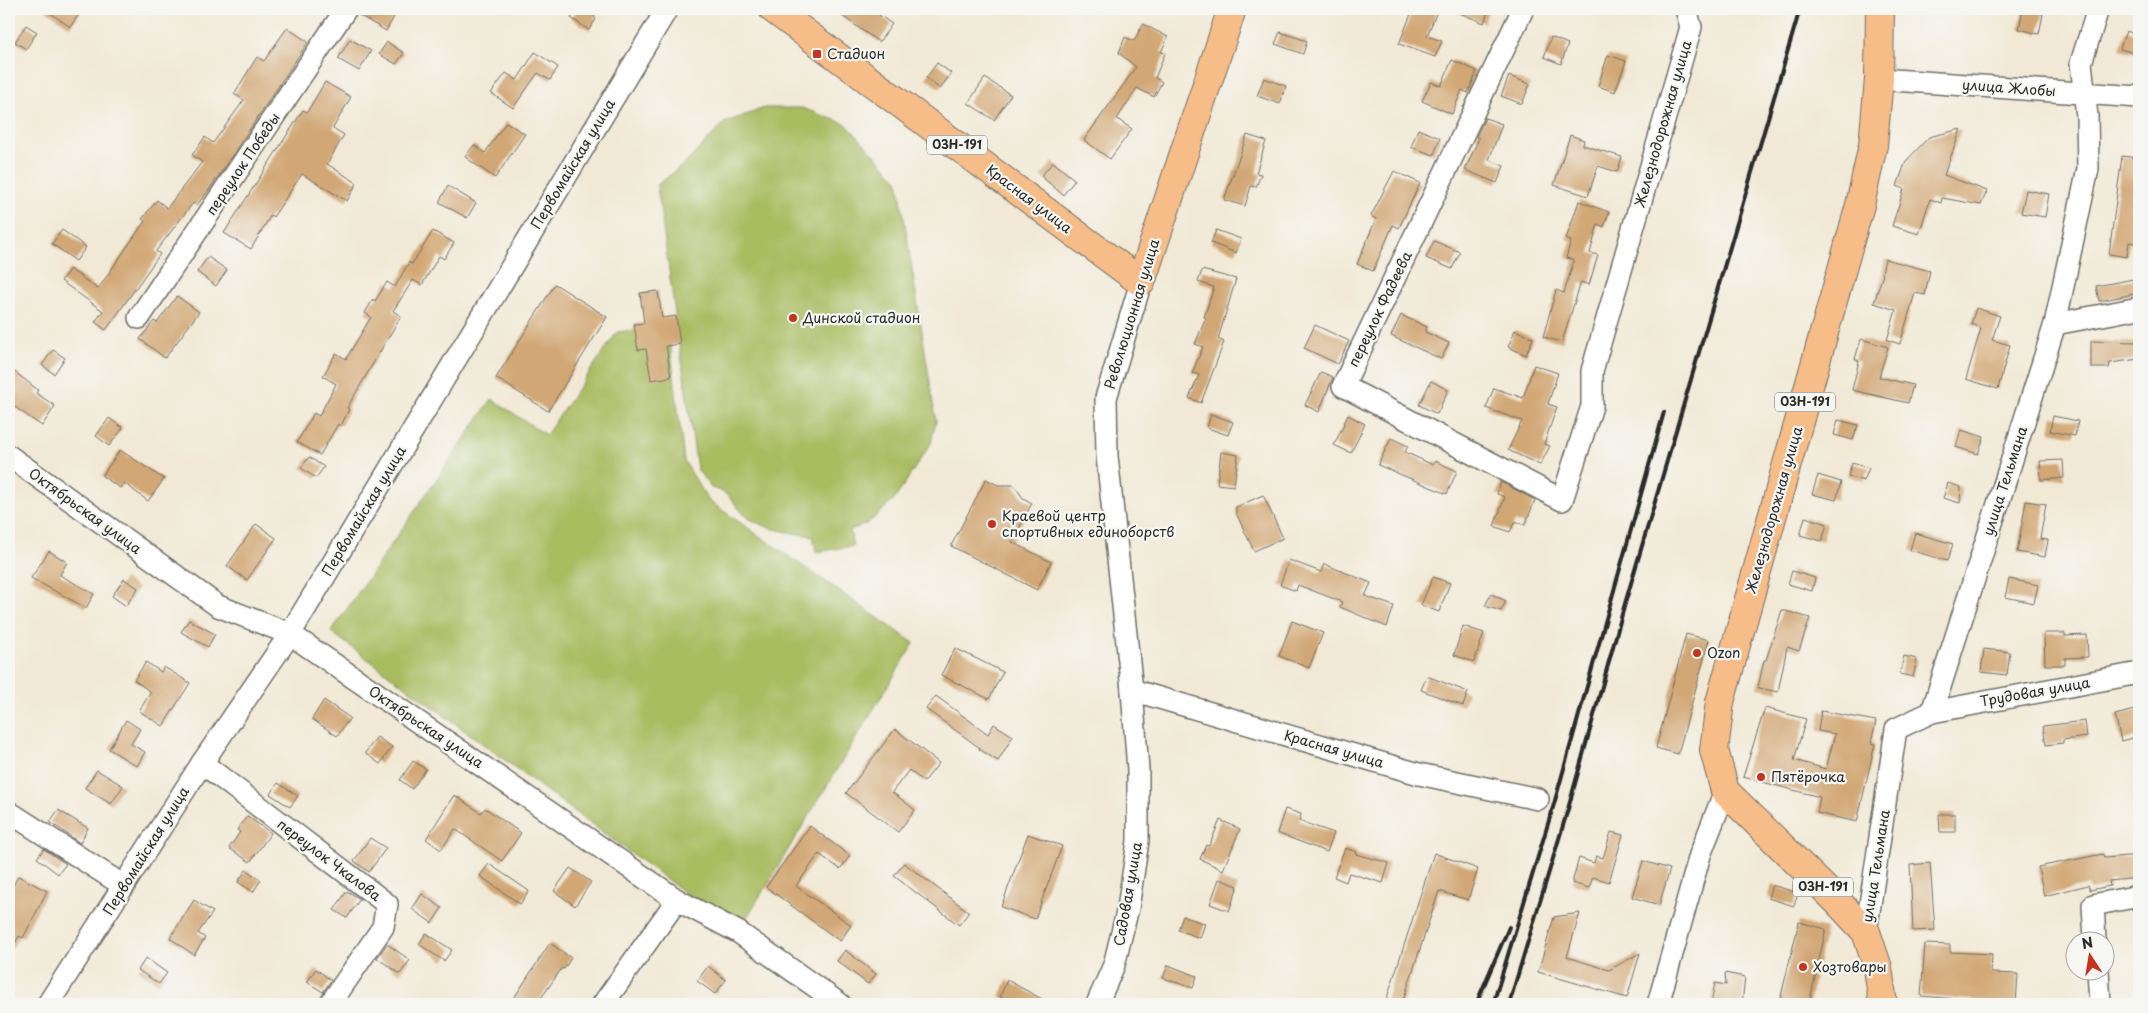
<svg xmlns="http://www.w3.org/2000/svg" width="2148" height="1013" font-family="'Playpen Sans',sans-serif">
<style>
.green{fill:#a8bc61;stroke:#6a7446}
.building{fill:#d1a775}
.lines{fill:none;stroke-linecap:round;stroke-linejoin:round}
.minor-casing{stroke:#706e66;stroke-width:24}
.major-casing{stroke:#706e66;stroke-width:30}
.minor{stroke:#fff;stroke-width:21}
.major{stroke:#f7bd88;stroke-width:28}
.rail{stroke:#2b2b2b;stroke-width:4}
.poi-dot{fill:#c8321e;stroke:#f6f6f2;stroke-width:2}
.labels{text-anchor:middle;stroke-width:4.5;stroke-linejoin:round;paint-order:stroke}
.shield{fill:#f6f6f2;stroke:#686867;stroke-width:1}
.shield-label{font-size:12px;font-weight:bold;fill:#2b2b2b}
.poi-label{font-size:14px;fill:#2b2b2b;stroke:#f6f6f2;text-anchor:start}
.street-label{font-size:14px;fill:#2b2b2b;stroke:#f6f6f2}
</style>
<rect width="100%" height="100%" fill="#f6f6f2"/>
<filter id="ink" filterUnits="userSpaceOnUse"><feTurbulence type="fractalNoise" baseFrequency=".02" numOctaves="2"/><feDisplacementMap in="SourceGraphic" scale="10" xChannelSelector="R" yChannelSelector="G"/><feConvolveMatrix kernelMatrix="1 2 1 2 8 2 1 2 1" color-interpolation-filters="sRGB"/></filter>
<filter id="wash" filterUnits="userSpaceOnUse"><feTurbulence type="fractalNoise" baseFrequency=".0096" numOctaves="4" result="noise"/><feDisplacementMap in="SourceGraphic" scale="20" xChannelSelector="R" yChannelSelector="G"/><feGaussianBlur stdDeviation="1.12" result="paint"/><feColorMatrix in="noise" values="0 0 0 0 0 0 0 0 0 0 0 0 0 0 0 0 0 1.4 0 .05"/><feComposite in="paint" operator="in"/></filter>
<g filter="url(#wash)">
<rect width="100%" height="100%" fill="#f1e9d5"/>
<!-- green -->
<g class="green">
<path d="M764,108H802L846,124L898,180L936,421L931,443L894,500L867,524L850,530L853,546L816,552L813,536C791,533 769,530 750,519C733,508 735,493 711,488L697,469L657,185L686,163L724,123Z"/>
<path d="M668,326L684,461L709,501L914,643L738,932L331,632L492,399L546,435L617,332Z"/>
</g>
<g id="blocks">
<!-- building -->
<g class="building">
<path d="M45,9H83L70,27Z"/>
<path d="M358,9H381L394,17L386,31L357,14Z"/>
<path d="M578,9H599L594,17L596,19L589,30L571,18Z"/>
<path d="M832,9H870L892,24L879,42Z"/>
<path d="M1413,9H1438L1427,36L1442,41L1435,57L1399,44Z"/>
<path d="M1450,9H1489L1484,23Z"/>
<path d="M2023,9L2043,14L2039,34L2019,29Z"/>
<path d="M1143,24L1168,37L1161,52L1165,53L1155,78L1162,82L1154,97L1137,88L1117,119L1132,129L1110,159L1084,140L1136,67L1119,53L1125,37L1134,41Z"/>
<path d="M26,25L37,32L26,49L15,42Z"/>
<path d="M287,28L308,42L209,190L197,205L193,203L156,251L160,254L106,330L95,322L103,311L61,281L70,269L98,289L145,221L142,219L157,200L167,208L202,162L192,155L205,137L213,143L244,100L234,94L257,57L264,61Z"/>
<path d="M2126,31L2139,35V54L2120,49Z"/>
<path d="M1280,32L1307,41L1303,54L1275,44Z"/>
<path d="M1551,37L1568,44L1561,64L1544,57Z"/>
<path d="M350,39L371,51L359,71L338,59Z"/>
<path d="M387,42L404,53L396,64L379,54Z"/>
<path d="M535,52L558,67L550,80L538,73L513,108L491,93L506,73L517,80Z"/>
<path d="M1608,55L1626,61L1615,92L1598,86Z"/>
<path d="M1452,60L1477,71L1468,93L1462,90L1452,114L1422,101L1431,82L1441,86Z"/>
<path d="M937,63L951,73L940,89L926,78Z"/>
<path d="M1509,76L1530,84L1522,104L1501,96Z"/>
<path d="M985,78L1011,95L994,120L968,103Z"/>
<path d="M1264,78L1286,86L1280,104L1257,96Z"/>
<path d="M325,82L351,97L333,128L344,135L327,164L357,183L347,201L302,174L273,217L271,215L251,249L224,233L303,110L307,112Z"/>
<path d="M1485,118L1502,124L1489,160L1504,166L1497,183L1465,170L1479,138L1476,137Z"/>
<path d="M506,122L525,134L495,178L465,157L474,145L485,153Z"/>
<path d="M1418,129L1440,138L1434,155L1411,147Z"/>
<path d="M1961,129L1944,175L1987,191L1981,205L1942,198L1941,203L1930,199L1919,234L1892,226L1904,189L1897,186L1906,161L1929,137Z"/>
<path d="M1247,135L1266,141L1256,173L1261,174L1256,187L1251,186L1245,206L1224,200Z"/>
<path d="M1570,135L1584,140L1583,145L1622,157L1617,172L1598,166L1588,196L1554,185Z"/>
<path d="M2122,156L2138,158L2136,171L2139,172V244L2129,242L2127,257L2109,254Z"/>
<path d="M1053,162L1075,180L1063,195L1041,176Z"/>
<path d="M1394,171L1420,183L1399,228L1393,225L1373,271L1357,264L1376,219L1371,216Z"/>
<path d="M448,186L476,203L467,218L439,202Z"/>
<path d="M2026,190L2049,194L2045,217L2021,213Z"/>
<path d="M1579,201L1609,212L1604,227L1598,224L1590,253L1598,255L1589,285L1581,282L1562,342L1543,337L1556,290L1564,293L1574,260L1566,258L1571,241L1566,239Z"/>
<path d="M62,230L86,247L76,261L52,244Z"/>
<path d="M1216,230L1241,239L1236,253L1211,243Z"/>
<path d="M433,231L454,243L444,259L439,256L422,285L413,280L393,311L401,316L347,408L349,409L341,426L338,424L320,455L297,442L314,413L319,416L336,384L323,376L336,353L346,359L371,317L365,313L373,299L375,301L387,282L395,287L409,262L412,264Z"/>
<path d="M1434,241L1460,252L1452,269L1426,258Z"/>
<path d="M208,257L227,270L216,286L197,272Z"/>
<path d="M1885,259L1930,271L1925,295L1915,293L1900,344L1887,340L1896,310L1874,303L1883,274L1882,273Z"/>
<path d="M1202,270L1236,279L1218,339L1224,342L1201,403L1189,398L1199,375L1192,373L1203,347L1195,344L1206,318L1204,317L1214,287L1198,282Z"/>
<path d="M2139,278V293L2099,301L2096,286Z"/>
<path d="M555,284L607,317L548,411L496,378Z"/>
<path d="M658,291L662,318L676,316L680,344L666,346L671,377L651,380L646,349L638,350L634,324L644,323L640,293Z"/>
<path d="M177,296L199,312L165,358L140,339L154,321L157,323Z"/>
<path d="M1976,308L2000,316L1992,340L2010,345L1998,389L1966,379L1981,328L1971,324Z"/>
<path d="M1401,315L1427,327L1425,332L1449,343L1441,359L1391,336Z"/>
<path d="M1315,325L1349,341L1338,364L1304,348Z"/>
<path d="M1515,330L1533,338L1526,355L1508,347Z"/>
<path d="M1861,339L1888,347L1879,377L1913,385L1908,403L1852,390L1859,361L1855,359Z"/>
<path d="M2091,341L2139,342V359L2110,363L2109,368H2091Z"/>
<path d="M53,350L65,358L54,374L42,365Z"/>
<path d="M1534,365L1558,373L1548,404L1557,407L1544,444L1550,446L1540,465L1508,450L1522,421L1486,408L1494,388L1523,398Z"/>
<path d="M15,372L38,390L36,393L55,406L42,426L9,403V381Z"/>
<path d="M1321,372L1333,377L1319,412L1305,405Z"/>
<path d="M1431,381L1448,390L1437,414L1419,405Z"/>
<path d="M1211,414L1233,422L1228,435L1207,428Z"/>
<path d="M1348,415L1365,424L1351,453L1334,445Z"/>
<path d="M2053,416L2078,421L2075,436L2050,431Z"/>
<path d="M109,418L123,428L109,446L96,436Z"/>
<path d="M1838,420L1858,425L1853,440L1834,435Z"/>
<path d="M1961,430L1984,437L1978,454L1956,447Z"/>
<path d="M1391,438L1408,446L1405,452L1433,465L1435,461L1457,471L1447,494L1378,465Z"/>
<path d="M120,450L164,479L148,501L124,483L120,488L102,476Z"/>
<path d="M1221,452L1238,455L1234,486L1217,484Z"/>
<path d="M309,457L324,467L316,478L301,468Z"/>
<path d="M2063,460L2064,478L2041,480L2040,461Z"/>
<path d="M1852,463L1869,468L1864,481L1848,476Z"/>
<path d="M1818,475L1841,482L1836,500L1812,494Z"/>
<path d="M986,479L998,485H1014L1023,498L1032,503L1012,542L1051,562L1037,590L951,546Z"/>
<path d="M1501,482L1535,500L1525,525L1515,521L1510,532L1494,526L1505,497L1497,494Z"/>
<path d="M1948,483L1961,487L1960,503L1943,498Z"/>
<path d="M1263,495L1283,538L1254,551L1236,513V507Z"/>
<path d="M2026,501L2046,504L2040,539L2048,540L2045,557L2017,552Z"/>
<path d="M1805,517L1827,524L1822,541L1800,535Z"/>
<path d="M256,524L276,538L247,580L227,566Z"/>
<path d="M1915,533L1953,544L1947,561L1910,550Z"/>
<path d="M49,551L67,562L60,575L94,594L86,608L31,578Z"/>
<path d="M1289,560L1321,572L1324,564L1371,583L1365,596L1394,606L1387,627L1340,607L1342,602L1298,585L1296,591L1280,585Z"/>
<path d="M1792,571L1815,578L1812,591L1788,584Z"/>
<path d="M1433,577L1450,583L1439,612L1421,605Z"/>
<path d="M124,579L138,588L126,606L112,596Z"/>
<path d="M2009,579L2038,585L2034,603L2005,597Z"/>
<path d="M1491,594L1506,601L1501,611L1485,606Z"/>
<path d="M1782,610L1810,618L1799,651L1787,647L1778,692L1758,688L1764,660H1766Z"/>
<path d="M189,620L215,634L208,647L181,632Z"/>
<path d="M1292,621L1323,633L1309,668L1279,656Z"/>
<path d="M1463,626L1484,633L1474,662L1454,655Z"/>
<path d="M2044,633H2065V636L2087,635L2088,657L2065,658V665H2045Z"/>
<path d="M1686,634L1709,640L1678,754L1656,748Z"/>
<path d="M955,648L1003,672L989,699L941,675Z"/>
<path d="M1984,649L2010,652L2007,675L1981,672Z"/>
<path d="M1904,656L1917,659L1913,677L1900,674Z"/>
<path d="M146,662L161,672L164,667L190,683L163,726L139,711L151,692L134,680Z"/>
<path d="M1427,676L1468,692L1463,706L1421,690Z"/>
<path d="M936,696L988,734L994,724L1013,736L998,761L979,749L980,748L926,709Z"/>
<path d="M324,700L350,718L337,736L312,719Z"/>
<path d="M1765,708L1806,719L1794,760L1826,769L1835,734L1818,731L1821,711L1876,721L1871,743L1875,744L1857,822L1817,813L1820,797L1743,777Z"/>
<path d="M2139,709V736L2121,741L2115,715Z"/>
<path d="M126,720L140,729L131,744L145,752L137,766L109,749Z"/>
<path d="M2085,721L2087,737L2063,740V743L2046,745L2043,726Z"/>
<path d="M895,729L939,763L924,782L909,770L892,792L915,810L898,832L846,793Z"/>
<path d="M377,737L392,747L380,764L365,753Z"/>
<path d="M413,761L426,769L412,789L400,780Z"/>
<path d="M97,770L123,786L111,804L85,788Z"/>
<path d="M278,783L298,796L290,807L270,794Z"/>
<path d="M454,795L481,813L485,808L521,833L502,861L455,829L441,850L426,839Z"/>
<path d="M1285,809L1301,814L1299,821L1334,833L1327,852L1277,833Z"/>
<path d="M58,810L88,828L80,843L50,822Z"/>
<path d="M1939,814H1955V832H1940Z"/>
<path d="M247,816L271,833L250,862L229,848L240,832L237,830Z"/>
<path d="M1220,820L1240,829L1223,870L1200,859L1206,845L1209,846Z"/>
<path d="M810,826L850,856L840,869L819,854L796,886L851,925L840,941L766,887Z"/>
<path d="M1611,832L1623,835L1609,882L1593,877L1589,888L1572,883L1579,858L1594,863L1596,856L1603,858Z"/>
<path d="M1028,834L1062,846L1035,919L1001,907Z"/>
<path d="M370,838L386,848L369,872L354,861Z"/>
<path d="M1345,848L1357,852L1356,854L1389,863L1383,883L1349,873L1346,882L1334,877Z"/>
<path d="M44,849L66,864L58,874L37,858Z"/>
<path d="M1434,853L1478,869L1468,900L1439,891L1402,1004H1385Z"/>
<path d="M2103,854L2104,858L2139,855V878L2109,881L2110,886L2090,890L2088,885L2044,896L2038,867Z"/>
<path d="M1643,861L1670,869L1659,905L1632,897Z"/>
<path d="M904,863L969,912L959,925L894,876Z"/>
<path d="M1930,863L1935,930L1913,931L1910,865Z"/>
<path d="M489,864L529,891L520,904L480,876Z"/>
<path d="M570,868L591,882L575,906L554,891Z"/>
<path d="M246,870L261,880L253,892L238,882Z"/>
<path d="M18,876L47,891L23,938L19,936L9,954V894Z"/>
<path d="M1219,879L1238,886L1229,911L1210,904Z"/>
<path d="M1772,885L1798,893L1794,906L1768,898Z"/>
<path d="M347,891L360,899L347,918L334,910Z"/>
<path d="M422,894L442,908L432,923L412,909Z"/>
<path d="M194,900L213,912L198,933L205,938L194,955L170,938Z"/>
<path d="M1580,913L1567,957L1609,970L1640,953L1627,998L1538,972L1554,917Z"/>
<path d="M1183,916L1205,924L1200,938L1178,930Z"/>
<path d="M1799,922L1826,929L1809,1004H1779Z"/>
<path d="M426,933L452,950L444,961L419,944Z"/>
<path d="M550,943L571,958L564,969L562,968L537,1004H510Z"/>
<path d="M387,944L410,960L400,974L377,958Z"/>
<path d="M1925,944L1950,945V952L1992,954L1991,973L2018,974L2016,1004L1921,996Z"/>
<path d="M845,950L876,974L868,984L837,961Z"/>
<path d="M146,958L167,973L159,984L138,970Z"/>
<path d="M1168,965L1197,976L1193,988L1163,978Z"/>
<path d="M708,966L726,980L715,994L697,981Z"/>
<path d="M316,969L331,980L323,992L307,982Z"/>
<path d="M1725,973L1745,977L1742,1004H1711L1715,983L1726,985Z"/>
<path d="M1007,980L1051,1004H1016L1000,997Z"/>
</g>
</g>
</g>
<g filter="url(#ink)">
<use href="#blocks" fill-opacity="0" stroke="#706e66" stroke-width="1"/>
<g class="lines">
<!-- minor casing -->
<g class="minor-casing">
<g id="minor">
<path d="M1523,9L1343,386L1562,500L1592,406V371L1691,27L1686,9"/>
<path d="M1879,79L2139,97"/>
<path d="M139,318L346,9"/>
<path d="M2055,324L2139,308"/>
<path d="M9,456L218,606L290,634L677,900L738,932L840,1004"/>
<path d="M1132,690L1419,774L1538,799"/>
<path d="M1932,712L2139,673"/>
<path d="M202,763L387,904L383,927L330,1004"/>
<path d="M9,812L124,886"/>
<path d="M1866,932L1896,729L1932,712L2055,324L2088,169L2087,116L2081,63L2098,9"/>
<path d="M2095,940L2093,905L2139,896"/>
<path d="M2098,970L2100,1004"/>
<path d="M48,1004L202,763L290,634L667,9"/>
<path d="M603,1004L677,900"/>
<path d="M1097,1004L1114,965L1128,908L1138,841V770L1132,690L1107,456L1106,398L1141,282"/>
<path d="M1658,1004L1700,855L1725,791"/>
</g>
</g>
<!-- major casing -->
<g class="major-casing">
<g id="major">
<path d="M773,9L1141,282L1232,9"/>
<path d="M1880,9L1879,79L1873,145L1860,205L1720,702L1714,750L1725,791L1838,902L1866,932L1878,968L1883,1004"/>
</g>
</g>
<!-- minor -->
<use href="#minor" class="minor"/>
<!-- major -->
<use href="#major" class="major"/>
<!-- rail -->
<g class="rail">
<path d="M1476,1004L1509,927"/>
<path d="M1493,1004L1554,804L1664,412"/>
<path d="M1509,1004L1568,809L1624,607L1800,9"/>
</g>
</g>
</g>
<!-- markers -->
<g class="poi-dot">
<rect x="812" y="49" width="10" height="10" rx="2.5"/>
<circle cx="793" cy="318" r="5"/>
<circle cx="992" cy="524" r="5"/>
<circle cx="1697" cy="653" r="5"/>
<circle cx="1761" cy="777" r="5"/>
<circle cx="1803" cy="967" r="5"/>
</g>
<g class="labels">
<!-- shield labels -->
<g class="shield">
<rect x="927" y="135.5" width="60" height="19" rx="4"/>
<rect x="1775" y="392.5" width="60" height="19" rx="4"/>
<rect x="1793" y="877.5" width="60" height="19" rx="4"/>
</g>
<g class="shield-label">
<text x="957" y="149">03Н-191</text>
<text x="1805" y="406">03Н-191</text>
<text x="1823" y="891">03Н-191</text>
</g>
<!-- poi labels -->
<g class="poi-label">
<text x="827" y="59">Стадион</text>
<text x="803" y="323">Динской стадион</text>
<text x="1002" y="521">Краевой центр<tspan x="1002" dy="16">спортивных единоборств</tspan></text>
<text x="1707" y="658">Ozon</text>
<text x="1771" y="782">Пятёрочка</text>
<text x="1813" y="972">Хозтовары</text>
</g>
<!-- street labels -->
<g class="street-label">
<text transform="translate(2009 88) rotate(4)" y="5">улица Жлобы</text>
<text transform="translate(1663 124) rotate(-74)" y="5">Железнодорожная улица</text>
<text transform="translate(243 164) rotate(-56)" y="5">переулок Победы</text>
<text transform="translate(573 164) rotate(-59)" y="5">Первомайская улица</text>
<text transform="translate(1029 199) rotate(37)" y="5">Красная улица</text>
<text transform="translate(1380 309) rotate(-64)" y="5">переулок Фадеева</text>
<text transform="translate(1132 314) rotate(-73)" y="5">Революционная улица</text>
<text transform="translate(2005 481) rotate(-72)" y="5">улица Тельмана</text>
<text transform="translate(1774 510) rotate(-74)" y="5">Железнодорожная улица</text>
<text transform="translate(85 511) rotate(36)" y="5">Октябрьская улица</text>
<text transform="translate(364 511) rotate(-59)" y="5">Первомайская улица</text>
<text transform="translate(2035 692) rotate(-10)" y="5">Трудовая улица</text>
<text transform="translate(426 727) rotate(34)" y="5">Октябрьская улица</text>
<text transform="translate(1334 749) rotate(16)" y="5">Красная улица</text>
<text transform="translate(146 851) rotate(-58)" y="5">Первомайская улица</text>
<text transform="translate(329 860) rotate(37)" y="5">переулок Чкалова</text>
<text transform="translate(1876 866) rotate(-81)" y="5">улица Тельмана</text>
<text transform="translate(1128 894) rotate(-80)" y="5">Садовая улица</text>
</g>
</g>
<!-- margin -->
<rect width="2148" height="1013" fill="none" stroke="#f6f6f2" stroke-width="30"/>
<!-- north arrow -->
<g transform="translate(2090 956) rotate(348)"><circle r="24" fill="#f6f6f2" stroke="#a5a5a2"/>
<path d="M0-4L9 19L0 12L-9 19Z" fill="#c8321e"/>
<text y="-8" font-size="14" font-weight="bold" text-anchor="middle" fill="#2b2b2b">N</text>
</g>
</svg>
